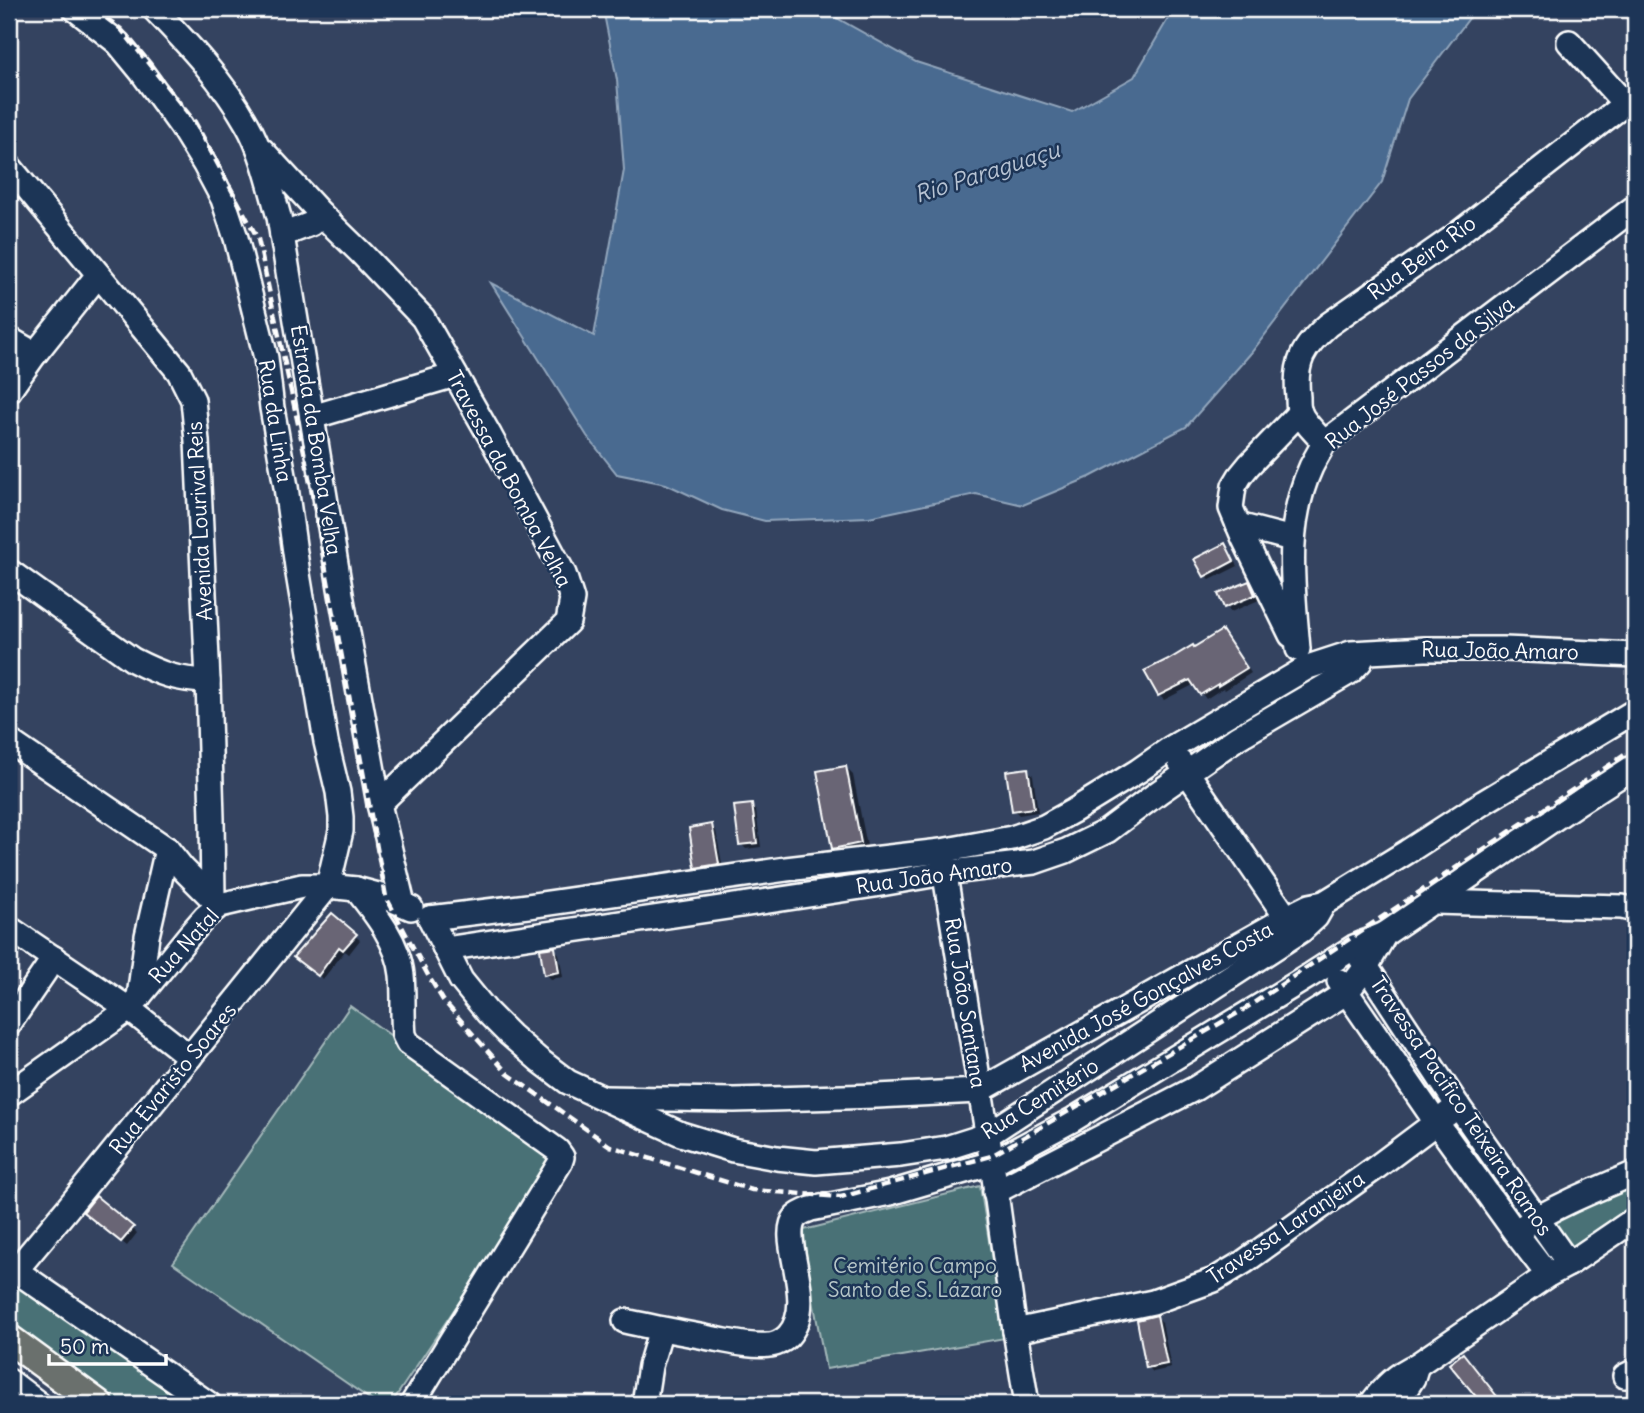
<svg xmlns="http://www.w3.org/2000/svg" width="1644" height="1413" font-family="Delius,sans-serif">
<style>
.green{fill:#487176;stroke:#a4b8ba;stroke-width:2}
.water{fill:#4a6a90;stroke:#92a6bc;stroke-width:2}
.shadow{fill:#0007}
.building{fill:#696574;stroke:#fff;stroke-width:2}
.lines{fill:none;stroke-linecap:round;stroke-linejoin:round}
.minor-casing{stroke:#fff;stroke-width:28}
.major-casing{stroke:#fff;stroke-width:33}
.minor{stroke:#1d3557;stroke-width:23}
.major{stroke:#6b706d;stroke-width:28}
.rail{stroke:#fff;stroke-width:4.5;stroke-dasharray:10 5;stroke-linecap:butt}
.labels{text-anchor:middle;stroke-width:5;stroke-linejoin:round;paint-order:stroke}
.street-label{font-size:21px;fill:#fff;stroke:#1d3557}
.park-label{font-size:21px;fill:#b6c6c8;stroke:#1d3557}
.water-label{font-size:23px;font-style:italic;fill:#b7c3d3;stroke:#1d3557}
</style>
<rect width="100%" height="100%" fill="#344360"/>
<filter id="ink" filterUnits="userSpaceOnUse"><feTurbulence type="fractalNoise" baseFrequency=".0143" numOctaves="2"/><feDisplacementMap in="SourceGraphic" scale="14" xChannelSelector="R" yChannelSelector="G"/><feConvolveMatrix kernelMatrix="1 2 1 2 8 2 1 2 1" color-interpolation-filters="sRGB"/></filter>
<g filter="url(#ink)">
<!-- green -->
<g class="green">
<path d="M350,1006L557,1156L391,1404H377L173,1263Z"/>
<path d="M1635,1183V1211L1572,1254L1552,1224L1569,1211Z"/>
<path d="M980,1186L1005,1338L826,1369L800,1231Z"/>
<path d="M9,1276L194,1404H119L9,1324Z"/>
</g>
<!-- water -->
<path class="water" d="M603,9H834L837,18L916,62L1072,112L1134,77L1169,17L1172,9H1476L1408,99L1382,182L1251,353L1186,427L1090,477L1023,505L976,494L869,517L765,521L722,510L666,484L617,474L587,436L491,283L594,336L624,170L617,80Z"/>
<!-- shadow -->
<g class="shadow">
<path d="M1224,545L1229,550L1238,566L1210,580L1205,576Z"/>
<path d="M1248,583L1253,588L1259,600L1231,612L1226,607Z"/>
<path d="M1222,632L1227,637L1251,673L1225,690L1223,688L1206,699L1195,684L1164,700L1159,695L1147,671L1195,649Z"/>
<path d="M846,768L853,775L868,851L841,856L833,848Z"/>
<path d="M1028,770L1033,775L1038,812L1019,815L1014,810Z"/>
<path d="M751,806L756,811L761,847L746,849L741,844Z"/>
<path d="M711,826L716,831L723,869L702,872L697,867Z"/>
<path d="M332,915L360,940L349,954L345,951L323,979L300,961Z"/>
<path d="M555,949L559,954L563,977L551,979L546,974Z"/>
<path d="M90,1216L132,1228L137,1233L127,1246Z"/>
<path d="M1157,1317L1162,1322L1171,1368L1153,1372L1148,1367Z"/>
</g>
<!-- building -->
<g class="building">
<path d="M1225,543L1234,561L1204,577L1194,559Z"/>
<path d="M1249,581L1255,595L1224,608L1218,594Z"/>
<path d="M1222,630L1247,668L1218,686V684L1200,695L1190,680L1158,696L1144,671L1168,659V660L1193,645L1194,647Z"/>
<path d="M846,766L861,843L832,849L817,771Z"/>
<path d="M1028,768L1034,808L1012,811L1006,771Z"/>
<path d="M752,804L757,843L739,845L734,806Z"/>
<path d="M712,824L719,864L695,868L689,828Z"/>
<path d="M332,913L357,934L343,950L339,947L318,976L293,957Z"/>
<path d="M555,947L559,972L544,975L540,949Z"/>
<path d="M96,1196L134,1227L121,1242L83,1212Z"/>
<path d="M1157,1315L1167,1364L1146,1368L1137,1320Z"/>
<path d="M1463,1353L1503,1404H1482L1449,1364Z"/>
</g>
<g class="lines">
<!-- minor casing -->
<g class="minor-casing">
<g id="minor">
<path d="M154,9C188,44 223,81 247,124C263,152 270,186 279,217L341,594L379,804L403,904"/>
<path d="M1569,42L1625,104"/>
<path d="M262,150L321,214L361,253L423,318L490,436L564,574L572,599L568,622L379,804"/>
<path d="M9,166L179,372L193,400L197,441L208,681L212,819L213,898"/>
<path d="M282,235L311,224L321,214"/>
<path d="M9,339L35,354"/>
<path d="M9,391L35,354L98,275"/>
<path d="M312,417L455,375"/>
<path d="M1324,443C1317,434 1305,424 1300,413C1298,409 1298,402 1298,397C1294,362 1303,347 1328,325L1451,239L1635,96"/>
<path d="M1238,525L1292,539"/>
<path d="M9,571L133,660C160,674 177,680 208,681"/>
<path d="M1291,635L1244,539L1231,508L1234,486L1240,476L1249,465L1300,412"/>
<path d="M1298,649C1293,586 1284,526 1311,467C1315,459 1320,451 1324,443L1635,207"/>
<path d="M9,741L167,849L183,869L217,903"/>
<path d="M1180,762L1295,930"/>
<path d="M942,857L992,1163L1015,1331L1027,1404"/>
<path d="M356,889C375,913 399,943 402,975C404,995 402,1015 404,1035L408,1043L557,1150L562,1157L560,1163L412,1404"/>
<path d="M1434,902L1622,907L1635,910"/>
<path d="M430,918L528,906L786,869L941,851L1012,838L1044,827L1073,811L1138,771L1171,748L1308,667L1351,653L1425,649H1504L1635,655"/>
<path d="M430,918L461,980L487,1012L510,1035L539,1060L568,1082L681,1134L733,1150L777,1158L816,1162L901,1155L946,1148L987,1135L1302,930L1316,917L1324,903"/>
<path d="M9,928L129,1009L190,1057"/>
<path d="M445,949L875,885L944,873L1034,862L1066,851L1107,831L1159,792L1237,738L1350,672L1360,662L1364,653"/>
<path d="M1360,957L1458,1106L1569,1264"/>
<path d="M1339,981L1436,1122L1515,1232L1548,1275"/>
<path d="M139,997L147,936L167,849"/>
<path d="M9,1024L54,958"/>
<path d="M9,1094L129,1009L191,933L205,917L220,905L302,886H328L356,889L386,897L411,908"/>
<path d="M603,1098L734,1100L877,1096L979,1091L1299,911L1309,906L1324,903L1407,852L1484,802L1635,711"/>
<path d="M995,1192L1196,1088L1347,992L1366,967L1385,934"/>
<path d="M1524,1226C1559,1204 1598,1189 1635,1173"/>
<path d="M9,1266L209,1404"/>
<path d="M16,1270L67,1209L328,886L341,831V817L338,792L326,742L298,574L286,487L272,408L266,358L236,238L223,199L205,165L181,126L141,71L118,43L75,9"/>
<path d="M625,1321C655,1328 685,1333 715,1339C732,1342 751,1347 769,1345C775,1345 783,1341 788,1336C819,1302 777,1238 796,1217C800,1213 806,1211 811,1209L890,1193L992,1163L1074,1119L1309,976L1354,947L1385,934L1579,802L1635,766"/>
<path d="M1015,1331L1153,1302L1214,1280L1244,1262L1374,1169L1458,1106"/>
<path d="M1625,1376L1635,1371"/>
<path d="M9,1381L39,1404"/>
<path d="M644,1404L650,1366L661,1329"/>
<path d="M1371,1404C1384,1387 1397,1374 1417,1365L1548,1275L1569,1264L1635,1219"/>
<path d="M1396,1404L1413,1378L1417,1365"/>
</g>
</g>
<!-- major casing -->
<g class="major-casing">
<path id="major" d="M9,1339L98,1404"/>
</g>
<!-- minor -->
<use href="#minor" class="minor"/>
<!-- major -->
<use href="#major" class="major"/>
<!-- rail -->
<path class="rail" d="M94,9L121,29L195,122L258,239L305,456L386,897L429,977L443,1000L508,1074L610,1146L752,1190L841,1197L991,1156L1243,1010L1635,748"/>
</g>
</g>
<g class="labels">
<!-- street labels -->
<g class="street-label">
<text transform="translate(1422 258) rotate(-36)" y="7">Rua Beira Rio</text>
<text transform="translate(1420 373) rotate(-38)" y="7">Rua José Passos da Silva</text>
<text transform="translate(275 421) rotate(81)" y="7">Rua da Linha</text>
<text transform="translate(316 440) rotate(81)" y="7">Estrada da Bomba Velha</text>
<text transform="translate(509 479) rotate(62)" y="7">Travessa da Bomba Velha</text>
<text transform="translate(200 521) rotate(-93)" y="7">Avenida Lourival Reis</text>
<text transform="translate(1500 651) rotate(1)" y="7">Rua João Amaro</text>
<text transform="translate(934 876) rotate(-8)" y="7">Rua João Amaro</text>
<text transform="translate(184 946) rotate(-48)" y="7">Rua Natal</text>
<text transform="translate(1146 997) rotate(-29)" y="7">Avenida José Gonçalves Costa</text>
<text transform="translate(965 1003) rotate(81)" y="7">Rua João Santana</text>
<text transform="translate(173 1079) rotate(-51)" y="7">Rua Evaristo Soares</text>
<text transform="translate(1040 1099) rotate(-32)" y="7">Rua Cemitério</text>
<text transform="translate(1461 1106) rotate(56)" y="7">Travessa Pacifico Teixeira Ramos</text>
<text transform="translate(1286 1228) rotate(-34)" y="7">Travessa Laranjeira</text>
</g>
<!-- park labels -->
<g class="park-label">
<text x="915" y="1273">Cemitério Campo<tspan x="915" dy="24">Santo de S. Lázaro</tspan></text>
</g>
<!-- water labels -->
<g class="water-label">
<text transform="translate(987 172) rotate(-18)" y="8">Rio Paraguaçu</text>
</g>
</g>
<!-- margin -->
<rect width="1644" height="1413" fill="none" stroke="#1d3557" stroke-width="35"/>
<rect x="18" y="18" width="1609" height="1378" fill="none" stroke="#fff" stroke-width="2.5" filter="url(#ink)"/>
<!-- scale -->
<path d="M49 1354v10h117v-10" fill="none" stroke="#ffffff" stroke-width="3.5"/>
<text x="60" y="1354" font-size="21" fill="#ffffff" stroke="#1d3557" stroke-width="5" paint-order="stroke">50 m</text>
</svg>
